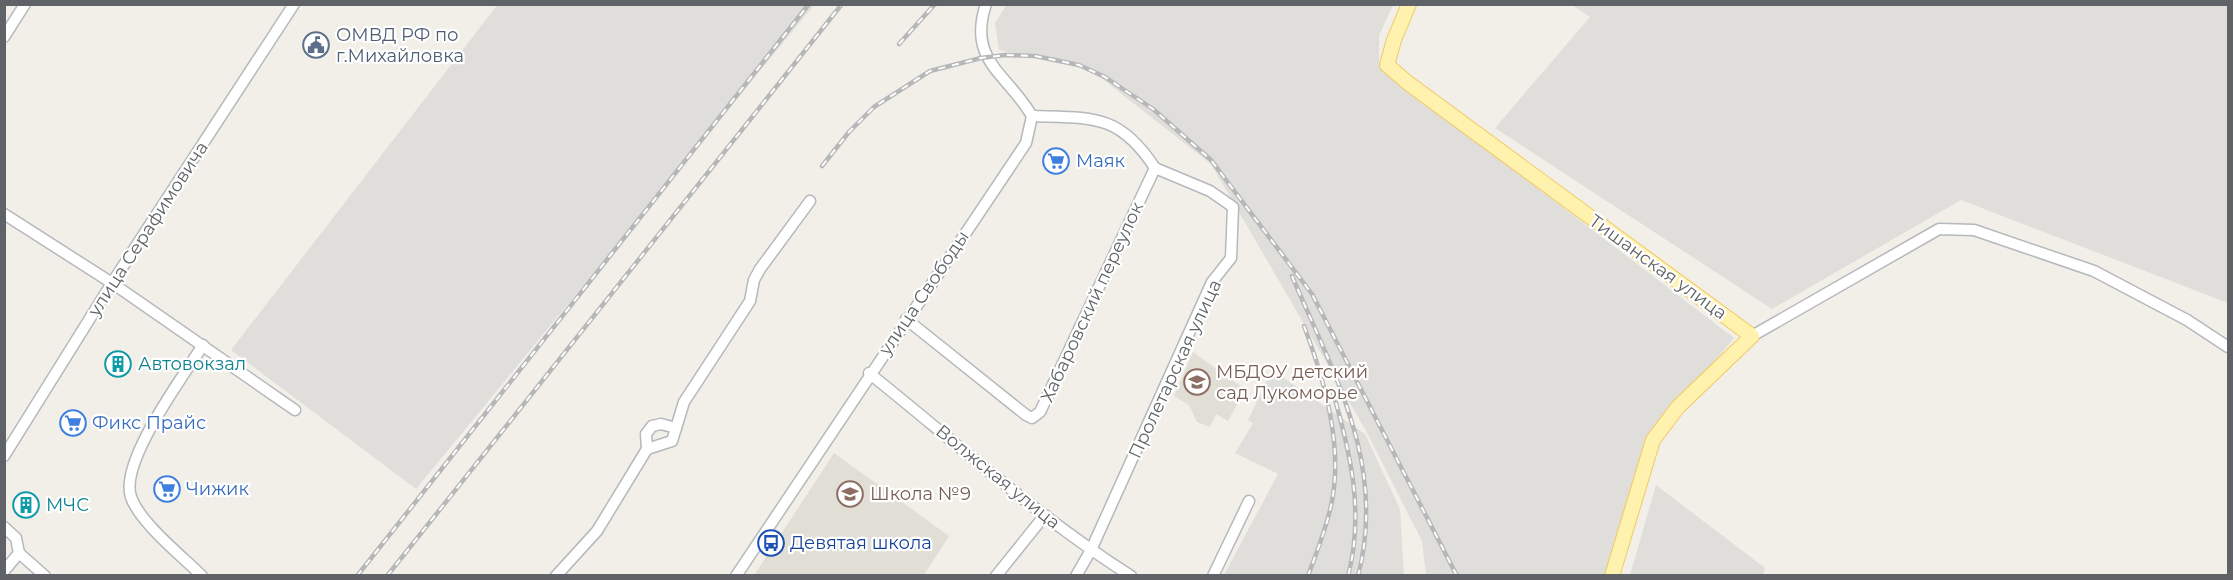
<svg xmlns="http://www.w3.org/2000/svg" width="2233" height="580" font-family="Montserrat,sans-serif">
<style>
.industrial{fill:#e0deda}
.education{fill:#e1ded6}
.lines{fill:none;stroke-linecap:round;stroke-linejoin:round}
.minor-casing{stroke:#b5b8bc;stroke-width:13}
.major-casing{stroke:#f2c960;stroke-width:16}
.minor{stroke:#fff;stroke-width:10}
.major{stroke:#fff2af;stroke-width:14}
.rail-casing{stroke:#b6b7b8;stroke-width:4.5}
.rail{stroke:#fff;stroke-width:2;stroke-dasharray:7;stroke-linecap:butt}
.labels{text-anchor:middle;stroke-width:4.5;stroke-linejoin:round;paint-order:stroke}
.service-label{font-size:18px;fill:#4e5e75;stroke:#fff;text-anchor:start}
.shop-label{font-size:18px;fill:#366cbe;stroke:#fff;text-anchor:start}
.street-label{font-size:18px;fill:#5f6368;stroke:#fff}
.culture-label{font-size:18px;fill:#0d838f;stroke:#fff;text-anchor:start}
.education-label{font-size:18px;fill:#785e54;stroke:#fff;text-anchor:start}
.transit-label{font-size:18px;fill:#164399;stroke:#fff;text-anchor:start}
</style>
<rect width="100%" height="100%" fill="#f1efe8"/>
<!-- industrial -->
<g class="industrial">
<path d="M498,4L814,5L416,489L231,350Z"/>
<path d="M1007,4L1393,5L1379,36V67L1734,338L1646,443L1605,575H1426L1422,541L1365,429L1211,164L1091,70L999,50L995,23Z"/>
<path d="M1572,5H2228V303L1961,200L1772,309L1495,128L1590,17Z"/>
<path d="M1272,370L1365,434L1400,509L1404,575H1224L1278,474L1235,453L1253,423L1248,420Z"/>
<path d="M1656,485L1765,568L1763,575H1630Z"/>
</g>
<!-- education -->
<g class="education">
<path d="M1193,352L1242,387L1241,391L1243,393L1228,421L1216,414L1210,427L1197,422L1189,405L1174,396Z"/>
<path d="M834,453L949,536L924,575L755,574Z"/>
</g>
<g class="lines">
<!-- minor casing -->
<g class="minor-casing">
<g id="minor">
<path d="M4,37L25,4"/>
<path d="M4,214L112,283L295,410"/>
<path d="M906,319L1026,415L1032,418L1040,412L1155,168C1119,113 1092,118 1032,116"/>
<path d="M1752,336L1939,229L1974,230L2094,271L2187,320L2228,347"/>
<path d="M869,373C955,442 1038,517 1131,576"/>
<path d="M647,449L646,434L652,426L661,424L676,428"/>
<path d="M4,456L112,283L294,4"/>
<path d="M4,527L16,538L19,553L45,576"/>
<path d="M4,571L19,553"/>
<path d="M202,576C182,556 140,523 131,497C119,462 183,377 203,345"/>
<path d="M556,576L597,531L647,449L672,441L684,402L750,301L754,280L760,269L810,201"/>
<path d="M736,576L1026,143L1032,116C1007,73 967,61 986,4"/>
<path d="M996,576L1045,515"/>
<path d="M1076,576L1091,550L1212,282L1231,258L1233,207L1210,191L1155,168"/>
<path d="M1213,576L1249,501"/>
</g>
</g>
<!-- major casing -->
<g class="major-casing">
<path id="major" d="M1409,4L1394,40L1387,65L1408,83L1752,336L1678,407L1653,440L1612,576"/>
</g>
<!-- minor -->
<use href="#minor" class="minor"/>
<!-- major -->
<use href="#major" class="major"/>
<!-- rail casing -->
<g class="rail-casing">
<g id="rail">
<path d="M899,44L935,4"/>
<path d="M822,166L849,132L874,107L930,71L981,58L1005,55L1035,56L1079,65L1105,77L1153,109L1211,160L1312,294L1457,576"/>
<path d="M1292,276C1334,375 1387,465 1358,576"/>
<path d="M1304,326C1324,379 1343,444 1332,501C1327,527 1317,551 1308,576"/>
<path d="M1332,389C1350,451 1365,512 1348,576"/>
<path d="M357,576L809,4"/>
<path d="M387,576L842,4"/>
</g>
</g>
<!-- rail -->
<use href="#rail" class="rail"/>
</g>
<!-- icons -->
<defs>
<g id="civic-ring" transform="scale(1.35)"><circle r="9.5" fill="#fff" stroke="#5c6f8a" stroke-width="1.5"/><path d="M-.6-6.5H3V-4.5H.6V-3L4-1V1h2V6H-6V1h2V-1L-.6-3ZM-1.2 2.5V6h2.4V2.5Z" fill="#5c6f8a"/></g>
<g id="supermarket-ring" transform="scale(1.35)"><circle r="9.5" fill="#fff" stroke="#3f7fe0" stroke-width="1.5"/><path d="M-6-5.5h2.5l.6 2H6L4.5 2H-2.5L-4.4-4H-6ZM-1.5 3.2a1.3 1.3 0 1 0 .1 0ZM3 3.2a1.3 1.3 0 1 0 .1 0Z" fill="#3f7fe0"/></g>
<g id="building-ring" transform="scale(1.35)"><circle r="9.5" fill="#fff" stroke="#0f9aa8" stroke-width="1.5"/><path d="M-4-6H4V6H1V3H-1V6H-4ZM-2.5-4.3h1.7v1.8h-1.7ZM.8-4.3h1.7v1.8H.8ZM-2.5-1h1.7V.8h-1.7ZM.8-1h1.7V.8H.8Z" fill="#0f9aa8"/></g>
<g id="school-ring" transform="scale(1.35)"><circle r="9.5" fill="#fff" stroke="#8d6e63" stroke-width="1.5"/><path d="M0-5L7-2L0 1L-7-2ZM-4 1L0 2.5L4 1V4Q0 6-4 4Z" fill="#8d6e63"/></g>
<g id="bus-ring" transform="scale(1.35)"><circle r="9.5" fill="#fff" stroke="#1a4fb4" stroke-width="1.5"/><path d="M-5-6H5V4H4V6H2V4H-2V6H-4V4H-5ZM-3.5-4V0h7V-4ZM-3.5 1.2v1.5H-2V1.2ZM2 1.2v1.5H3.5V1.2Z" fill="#1a4fb4"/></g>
</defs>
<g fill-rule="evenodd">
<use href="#civic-ring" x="316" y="45"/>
<use href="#supermarket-ring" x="1056" y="161"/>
<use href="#building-ring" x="118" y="364"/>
<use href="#school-ring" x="1197" y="382"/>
<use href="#supermarket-ring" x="73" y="423"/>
<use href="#supermarket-ring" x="167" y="489"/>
<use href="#school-ring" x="850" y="494"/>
<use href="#building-ring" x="26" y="505"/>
<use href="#bus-ring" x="771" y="543"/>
</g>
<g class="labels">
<!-- service labels -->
<g class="service-label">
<text x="336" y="41">ОМВД РФ по<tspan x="336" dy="21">г.Михайловка</tspan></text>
</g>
<!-- shop labels -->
<g class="shop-label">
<text x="1076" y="167">Mаяк</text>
<text x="92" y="429">Фикс Прайс</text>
<text x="186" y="495">Чижик</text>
</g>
<!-- street labels -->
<g class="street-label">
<text transform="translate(148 229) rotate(-57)" y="6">улица Серафимовича</text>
<text transform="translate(1658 267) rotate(36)" y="6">Тишанская улица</text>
<text transform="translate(924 293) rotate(-56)" y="6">улица Свободы</text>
<text transform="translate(1092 302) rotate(-65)" y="6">Хабаровский переулок</text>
<text transform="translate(1175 369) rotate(-65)" y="6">Пролетарская улица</text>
<text transform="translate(998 477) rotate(39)" y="6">Волжская улица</text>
</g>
<!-- culture labels -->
<g class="culture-label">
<text x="138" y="370">Автовокзал</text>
<text x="46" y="511">МЧС</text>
</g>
<!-- education labels -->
<g class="education-label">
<text x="1216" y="378">МБДОУ детский<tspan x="1216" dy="21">сад Лукоморье</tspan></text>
<text x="870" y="500">Школа №9</text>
</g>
<!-- transit labels -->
<g class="transit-label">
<text x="790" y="549">Девятая школа</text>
</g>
</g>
<!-- border -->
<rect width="2233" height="580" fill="none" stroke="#5f6368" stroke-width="12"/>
</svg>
